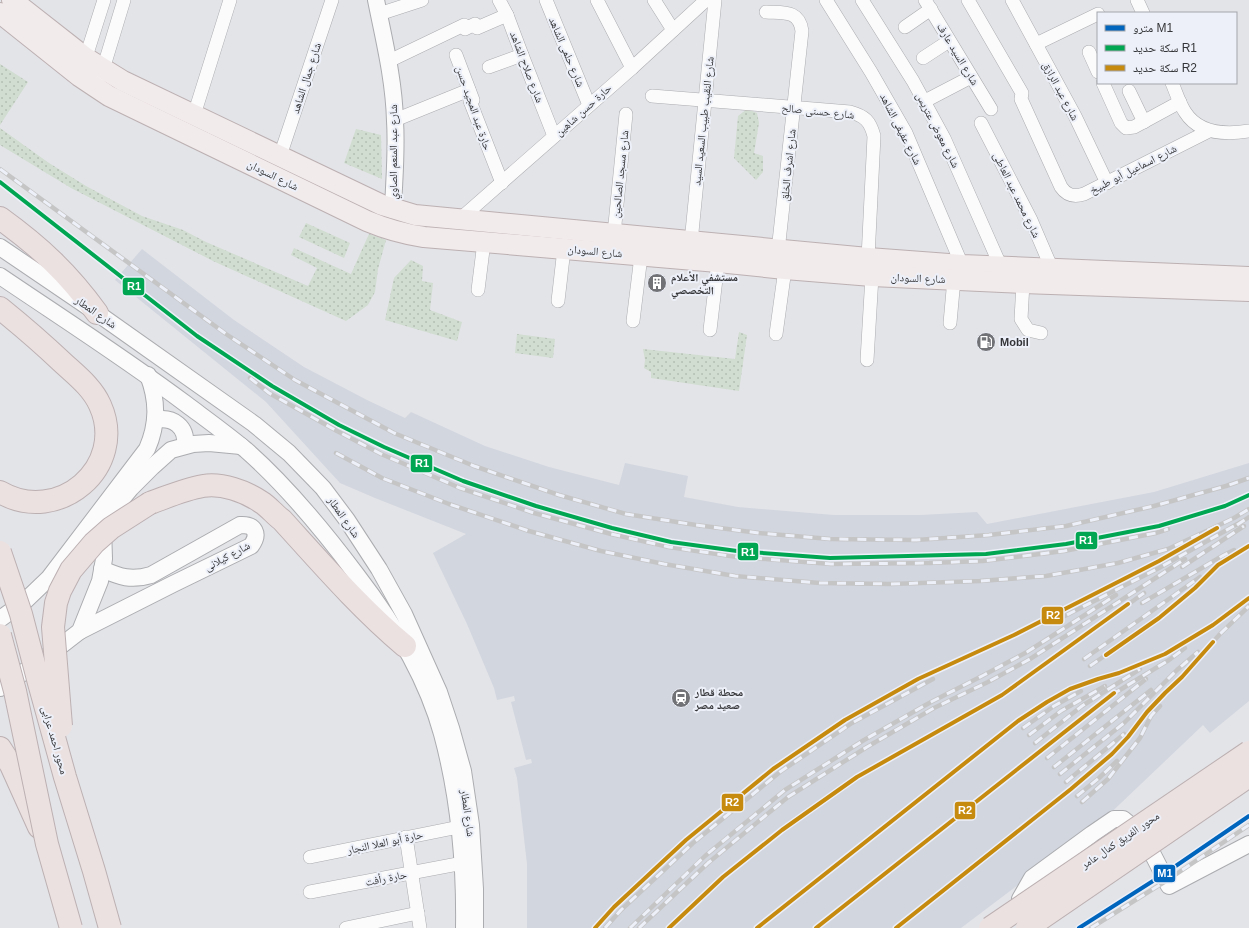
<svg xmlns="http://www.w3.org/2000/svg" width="1249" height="928" font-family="Helvetica,'Noto Naskh Arabic',sans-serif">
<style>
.built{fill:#d2d6df}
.grass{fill:url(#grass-dots)}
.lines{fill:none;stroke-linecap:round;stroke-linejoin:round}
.minor-casing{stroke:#abacaf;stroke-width:14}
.tertiary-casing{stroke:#abacaf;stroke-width:18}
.primary-casing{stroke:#bcb0b2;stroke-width:22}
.motorway-casing{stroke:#bcb0b2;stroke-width:24}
.minor{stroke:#fbfbfc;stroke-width:13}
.tertiary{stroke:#fbfbfc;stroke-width:16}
.primary{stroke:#f2ebeb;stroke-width:20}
.motorway{stroke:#ece1e1;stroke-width:22}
.rail-casing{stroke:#c5c5c6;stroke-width:4.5}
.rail{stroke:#edf0f8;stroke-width:3;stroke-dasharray:9;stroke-linecap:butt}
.motorway-bridge-casing{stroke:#bcb0b2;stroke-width:24;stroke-linecap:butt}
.motorway-bridge{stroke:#ece1e1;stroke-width:22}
.rail-1-casing{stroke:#edf0f8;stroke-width:7}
.rail-2-casing{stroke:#edf0f8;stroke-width:7}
.rail-1{stroke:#00a651;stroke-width:4}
.rail-2{stroke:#c68a0e;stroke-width:4}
.metro-1-casing{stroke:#edf0f8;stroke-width:7}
.metro-1{stroke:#0065bd;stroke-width:4}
.labels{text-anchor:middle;stroke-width:4;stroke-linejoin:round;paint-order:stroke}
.street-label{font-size:11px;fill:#343538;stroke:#edf0f8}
.poi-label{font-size:11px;font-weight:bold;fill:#343538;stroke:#edf0f8;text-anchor:start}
.line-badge{stroke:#edf0f8;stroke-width:1.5}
.badge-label{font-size:11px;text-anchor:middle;font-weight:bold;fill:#fff}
</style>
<defs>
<pattern id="grass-dots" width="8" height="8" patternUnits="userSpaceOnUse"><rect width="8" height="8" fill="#d1ddd0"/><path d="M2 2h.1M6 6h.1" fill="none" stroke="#b4beb3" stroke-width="1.8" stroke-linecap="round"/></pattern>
</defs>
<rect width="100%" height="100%" fill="#e3e4e8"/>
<!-- built -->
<path class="built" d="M142,249L234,320L304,367L367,400L405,418L411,412L485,446L549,467L619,485L625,463L688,476L684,497L738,507L834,515H920L977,512L987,524L1154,492L1249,463V701L1210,733L1203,725L1100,823L961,928H527V864L517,778L514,768L532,763L531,759L526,760L511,702L515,701L514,696L497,700L494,688L467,624L433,553L466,534L375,498L340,483L266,402L115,280Z"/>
<!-- grass -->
<g class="grass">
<path d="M0,64L28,82L0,125Z"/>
<path d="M747,109L757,113L759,123L754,153L763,156V172L756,180L734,158L738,116Z"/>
<path d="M0,128L49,163L86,186L142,216L183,230L206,242L308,286L317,268L291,255L294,248L351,274L369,234L386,240L378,269L375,292L368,305L346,321L213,261L71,188L0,145Z"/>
<path d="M356,129L381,135L382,179L344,163Z"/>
<path d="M306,223L350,243L344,258L299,237Z"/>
<path d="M411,260L423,266L422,281L433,283L430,310L462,322L457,341L385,320L394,278Z"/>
<path d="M739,332L747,335L739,391L651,378V372L644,368L645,360L643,349L735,359Z"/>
<path d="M517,334L555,339L553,358L515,353Z"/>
</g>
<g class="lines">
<!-- minor casing -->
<g class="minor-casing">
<g id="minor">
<path d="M499,0L507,15L522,55L554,136"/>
<path d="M546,0L589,105"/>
<path d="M597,0L632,68"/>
<path d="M654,0L673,30"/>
<path d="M826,0L871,72L906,133L962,265"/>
<path d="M862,0L913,81L944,138L1001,267"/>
<path d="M925,0L991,109"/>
<path d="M968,0L1022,93L1021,99L1061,187C1067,196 1074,197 1084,194L1209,131"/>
<path d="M1012,0L1075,116L1107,183"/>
<path d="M1137,0L1143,13"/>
<path d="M766,12C784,13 799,10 802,31L778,251"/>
<path d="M379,14L422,0"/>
<path d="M905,27L931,9"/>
<path d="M1036,44L1098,14"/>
<path d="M1089,52L1098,72"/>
<path d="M456,55L473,100L470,101L502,183"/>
<path d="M923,58L949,41"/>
<path d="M389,61L464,25L465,29L475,24L477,28L507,15"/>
<path d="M84,63L104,0"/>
<path d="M489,67L522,55"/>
<path d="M101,76L124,0"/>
<path d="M1103,83L1121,123L1126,128L1134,127L1180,102"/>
<path d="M1172,83C1176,92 1179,103 1185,112C1199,134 1225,135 1249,131"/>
<path d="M1129,91L1144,122"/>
<path d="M652,96L850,112C865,116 870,121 874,136L868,258"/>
<path d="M925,101L971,77"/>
<path d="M194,115L230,0"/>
<path d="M395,120L469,90"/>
<path d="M981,123L1031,220L1052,269"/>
<path d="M280,156L332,0"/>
<path d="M459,220L632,68L706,0"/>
<path d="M614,234L626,114"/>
<path d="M691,242L715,0"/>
<path d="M1023,283L1021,319L1028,330L1041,333"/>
<path d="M478,290L484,242"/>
<path d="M558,301L564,249"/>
<path d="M633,321L641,256"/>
<path d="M950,323L954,279"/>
<path d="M710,330L718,262"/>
<path d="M776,334L785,269"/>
<path d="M867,360L872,276"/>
<path d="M406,837L420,928"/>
<path d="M310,857L459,827"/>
<path d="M310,892L463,863"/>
<path d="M346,928L418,913"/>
</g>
</g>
<!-- tertiary casing -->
<g class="tertiary-casing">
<g id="tertiary">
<path d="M376,0C384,40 394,80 395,121C397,150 394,180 393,210"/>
<path d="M0,247L97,313L254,424L289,453L323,488L347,520L379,569L404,614L439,692L451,728L463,771L471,825L475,889V928"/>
<path d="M0,276C62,318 126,359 186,404C206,419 227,434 246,450C288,487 323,530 356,574C393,622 426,675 442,734C459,797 465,863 464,928"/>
<path d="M155,420C173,416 187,427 185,445"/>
<path d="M0,619L25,601L49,578L147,449C158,424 158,401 148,375"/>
<path d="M80,631L173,584L251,546C260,534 255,524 240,525L151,575C131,581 120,577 102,569"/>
<path d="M0,688L49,655L80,631L100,581L104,559L103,527L109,514L116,506L131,488L152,467L171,450L193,444L209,443L241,446"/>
<path d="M1025,911L1020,899L1032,878L1092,834L1114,819H1123L1141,834L1150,849L1169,886L1249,844"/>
</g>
</g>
<!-- primary casing -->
<g class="primary-casing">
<g id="primary">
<path d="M12,0L86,58L123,81L382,205L415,215L868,258L962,265L1249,277"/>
<path d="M0,13L79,76L109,96L367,221C386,229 404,234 424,237L718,262L785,269L872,276L1023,283L1249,291"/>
</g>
</g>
<!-- motorway casing -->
<g class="motorway-casing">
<g id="motorway">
<path d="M0,218C40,247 68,273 97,313"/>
<path d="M0,308C21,325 42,343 62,362C76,375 92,387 100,405C128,467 58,526 0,492"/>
<path d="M150,503C167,497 185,489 203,486C222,483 245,491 261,502C268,506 275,515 282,520C322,564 360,608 405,646"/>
<path d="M0,748L11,765L39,827"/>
</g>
</g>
<!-- minor -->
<use href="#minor" class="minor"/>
<!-- tertiary -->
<use href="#tertiary" class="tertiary"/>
<!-- primary -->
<use href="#primary" class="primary"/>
<!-- motorway -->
<use href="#motorway" class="motorway"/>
<!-- rail casing -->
<g class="rail-casing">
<g id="rail">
<path d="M0,169L226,334L295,380L394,433L474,466L559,495L626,514L696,525L759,533L830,539L916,540L989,535L1066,526L1154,506L1226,486L1249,478"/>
<path d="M0,182L197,336L272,386L339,425L384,447L463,481L536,506L612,528L671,542L737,551L830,558L986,554L1066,544L1159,526L1225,506L1249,495"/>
<path d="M250,378L269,393L337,431L381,454L460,488L534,513L611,534L669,547L737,557L831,564L929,563L983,561L1064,551L1156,533L1168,529"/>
<path d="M336,453L382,478L449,504L529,531L601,551L664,564L735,576L820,583L891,584L980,581L1046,576L1118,563L1168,549L1234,518L1249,509"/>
<path d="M1237,525L1249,517"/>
<path d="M1182,567L1244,526"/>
<path d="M1142,603L1224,555L1234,550"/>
<path d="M1051,623L1159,568L1241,522"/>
<path d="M1084,659L1200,577"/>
<path d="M1090,666L1159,618L1195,588L1218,565L1249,546"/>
<path d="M1018,721L1047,702L1070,689L1098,679L1119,673L1165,654L1213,625L1249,598"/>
<path d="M1023,728L1054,706L1081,691"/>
<path d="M1029,735L1061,711L1105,686"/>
<path d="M1035,743L1082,706L1140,669"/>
<path d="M1041,750L1110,696L1169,660L1185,648"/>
<path d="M1047,758L1146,679"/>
<path d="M1054,767L1151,690"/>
<path d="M1060,774L1124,723L1177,670L1198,652"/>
<path d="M1066,782L1124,734"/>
<path d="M1071,789L1112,754L1165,693L1182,677L1220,634L1249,606"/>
<path d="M1077,796L1099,778L1117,761"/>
<path d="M1082,802L1108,779L1140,738L1151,716L1160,706"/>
<path d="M595,928L614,907L686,840L773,769L845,720L918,679L1014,635L1159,561L1182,548"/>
<path d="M605,928L621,910L693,843L780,772L852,723L933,679"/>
<path d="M630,928L705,856L785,790L864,740L931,702L984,675L1027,652L1116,595"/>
<path d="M639,928L708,863L788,797L867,747L934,708L988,682L1030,659L1185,559"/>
<path d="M669,928L723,877L782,830L857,777L1002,695L1144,593"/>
<path d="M1079,928L1164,874L1249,816"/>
<path d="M1091,928L1169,879L1249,825"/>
</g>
</g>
<!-- rail -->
<use href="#rail" class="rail"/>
<!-- motorway-bridge casing -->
<g class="motorway-bridge-casing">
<g id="motorway-bridge">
<path d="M0,552L21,614L39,683L65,777L94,871L110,928"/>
<path d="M0,635L15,691L47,844L71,928"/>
<path d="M61,726L53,627L56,603L60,591L71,570L94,543L111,528L150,503"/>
<path d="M990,928L1249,752"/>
<path d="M1027,928L1249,776"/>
</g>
</g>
<!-- motorway-bridge -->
<use href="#motorway-bridge" class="motorway-bridge"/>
<!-- rail-1 casing -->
<g class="rail-1-casing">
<path id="rail-1" d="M0,182L197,336L272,386L339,425L384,447L463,481L536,506L612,528L671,542L737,551L830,558L986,554L1066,544L1159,526L1225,506L1249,495"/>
</g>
<!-- rail-2 casing -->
<g class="rail-2-casing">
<g id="rail-2">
<path d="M1106,655L1159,618L1195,588L1218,565L1249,546"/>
<path d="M595,928L614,907L686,840L773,769L845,720L918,679L1014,635L1159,561L1217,528"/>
<path d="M669,928L723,877L782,830L857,777L1002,695L1128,604"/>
<path d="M757,928L1018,721L1047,702L1070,689L1098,679L1119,673L1165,654L1213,625L1249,598"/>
<path d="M816,928L1114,693"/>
<path d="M896,928L1071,789L1112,754L1128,737L1147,712L1165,693L1182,677L1213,642"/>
</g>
</g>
<!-- rail-1 -->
<use href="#rail-1" class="rail-1"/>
<!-- rail-2 -->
<use href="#rail-2" class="rail-2"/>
<!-- metro-1 casing -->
<g class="metro-1-casing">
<path id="metro-1" d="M1079,928L1164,874L1249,816"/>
</g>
<!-- metro-1 -->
<use href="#metro-1" class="metro-1"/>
</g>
<!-- icons -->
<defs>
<g id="building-disc" transform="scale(1)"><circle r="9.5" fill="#717276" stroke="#edf0f8"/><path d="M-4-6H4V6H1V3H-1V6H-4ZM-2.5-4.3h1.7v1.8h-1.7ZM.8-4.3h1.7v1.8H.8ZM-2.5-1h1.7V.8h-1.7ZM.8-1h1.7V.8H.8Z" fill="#fff"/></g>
<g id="fuel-disc" transform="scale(1)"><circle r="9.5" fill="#717276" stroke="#edf0f8"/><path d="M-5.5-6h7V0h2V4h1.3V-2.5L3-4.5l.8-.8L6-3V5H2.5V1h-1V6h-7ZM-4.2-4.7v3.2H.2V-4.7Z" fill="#fff"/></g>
<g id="station-disc" transform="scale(1)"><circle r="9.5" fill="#717276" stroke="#edf0f8"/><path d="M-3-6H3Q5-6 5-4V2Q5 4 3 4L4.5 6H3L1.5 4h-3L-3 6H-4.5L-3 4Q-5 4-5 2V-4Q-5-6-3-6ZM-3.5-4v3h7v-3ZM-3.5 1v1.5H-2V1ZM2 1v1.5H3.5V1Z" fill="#fff"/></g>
</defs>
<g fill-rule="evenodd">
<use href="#building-disc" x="657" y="283"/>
<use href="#fuel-disc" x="986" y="342"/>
<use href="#station-disc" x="681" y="698"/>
</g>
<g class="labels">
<!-- street labels -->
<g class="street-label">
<text transform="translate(567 52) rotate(67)" y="4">شارع حلمى الشاهد</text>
<text transform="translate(958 54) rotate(59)" y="4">شارع السيد عارف</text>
<text transform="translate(527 67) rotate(69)" y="4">شارع صلاح الشاهد</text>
<text transform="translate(306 78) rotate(-72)" y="4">شارع جمال الشاهد</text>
<text transform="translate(1061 91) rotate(62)" y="4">شارع عبد الرازق</text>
<text transform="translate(474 108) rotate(71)" y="4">حارة عبد المجيد حسن</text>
<text transform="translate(583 110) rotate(-42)" y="4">حارة حسن شاهين</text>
<text transform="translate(818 111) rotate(6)" y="4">شارع حسنى صالح</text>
<text transform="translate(703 121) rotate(-84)" y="4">شارع النقيب طبيب السعيد السيد</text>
<text transform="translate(901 129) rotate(63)" y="4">شارع عفيفى الشاهد</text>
<text transform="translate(938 130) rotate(63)" y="4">شارع معوض عتريس</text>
<text transform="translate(393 152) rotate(-90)" y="4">شارع عبد المنعم الصاوي</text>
<text transform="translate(788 165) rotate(-84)" y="4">شارع اشرف الخلق</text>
<text transform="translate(1133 169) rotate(-27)" y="4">شارع اسماعيل أبو طبيخ</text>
<text transform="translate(620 174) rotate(-84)" y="4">شارع مسجد الصالحين</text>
<text transform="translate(273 175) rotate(26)" y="4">شارع السودان</text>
<text transform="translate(1017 195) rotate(64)" y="4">شارع محمد عبد العاطى</text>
<text transform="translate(595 251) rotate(5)" y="4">شارع السودان</text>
<text transform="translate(918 278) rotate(2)" y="4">شارع السودان</text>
<text transform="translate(96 312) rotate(35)" y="4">شارع المطار</text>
<text transform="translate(344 517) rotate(55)" y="4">شارع المطار</text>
<text transform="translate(227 556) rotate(-28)" y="4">شارع كيلانى</text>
<text transform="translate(55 740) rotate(74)" y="4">محور احمد عرابى</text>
<text transform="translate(468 813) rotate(82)" y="4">شارع المطار</text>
<text transform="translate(1120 840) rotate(-34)" y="4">محور الفريق كمال عامر</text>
<text transform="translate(385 842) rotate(-12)" y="4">حارة أبو العلا النجار</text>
<text transform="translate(386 878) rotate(-11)" y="4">حارة رأفت</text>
</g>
<!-- poi labels -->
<g class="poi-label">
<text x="671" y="281">مستشفي الأعلام<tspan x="671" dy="13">التخصصي</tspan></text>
<text x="1000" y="346">Mobil</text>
<text x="695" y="696">محطة قطار<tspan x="695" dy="13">صعيد مصر</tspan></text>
</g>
</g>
<g class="line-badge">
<rect x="122" y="277" width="23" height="19" rx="4" fill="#00a651"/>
<rect x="410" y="454" width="23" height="19" rx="4" fill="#00a651"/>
<rect x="1075" y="531" width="23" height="19" rx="4" fill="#00a651"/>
<rect x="737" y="542" width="22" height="19" rx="4" fill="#00a651"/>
<rect x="1041" y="606" width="23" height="19" rx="4" fill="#c68a0e"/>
<rect x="721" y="793" width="23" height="19" rx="4" fill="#c68a0e"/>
<rect x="954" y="801" width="22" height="19" rx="4" fill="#c68a0e"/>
<rect x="1153" y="864" width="23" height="19" rx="4" fill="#0065bd"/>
</g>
<g class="badge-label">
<text x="134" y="290">R1</text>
<text x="422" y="467">R1</text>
<text x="1086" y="544">R1</text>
<text x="748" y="556">R1</text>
<text x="1053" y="619">R2</text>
<text x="732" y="806">R2</text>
<text x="965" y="814">R2</text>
<text x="1165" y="877">M1</text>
</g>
<!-- legend -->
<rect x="1097" y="12" width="140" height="72" fill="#edf0f8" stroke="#a3a5ab"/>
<rect x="1105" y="25" width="20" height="6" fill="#0065bd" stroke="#a3a5ab"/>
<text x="1133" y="32" font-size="12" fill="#343538">مترو M1</text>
<rect x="1105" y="45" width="20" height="6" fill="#00a651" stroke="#a3a5ab"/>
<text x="1133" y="52" font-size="12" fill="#343538">سكة حديد R1</text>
<rect x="1105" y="65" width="20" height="6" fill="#c68a0e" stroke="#a3a5ab"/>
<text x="1133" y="72" font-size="12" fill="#343538">سكة حديد R2</text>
</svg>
